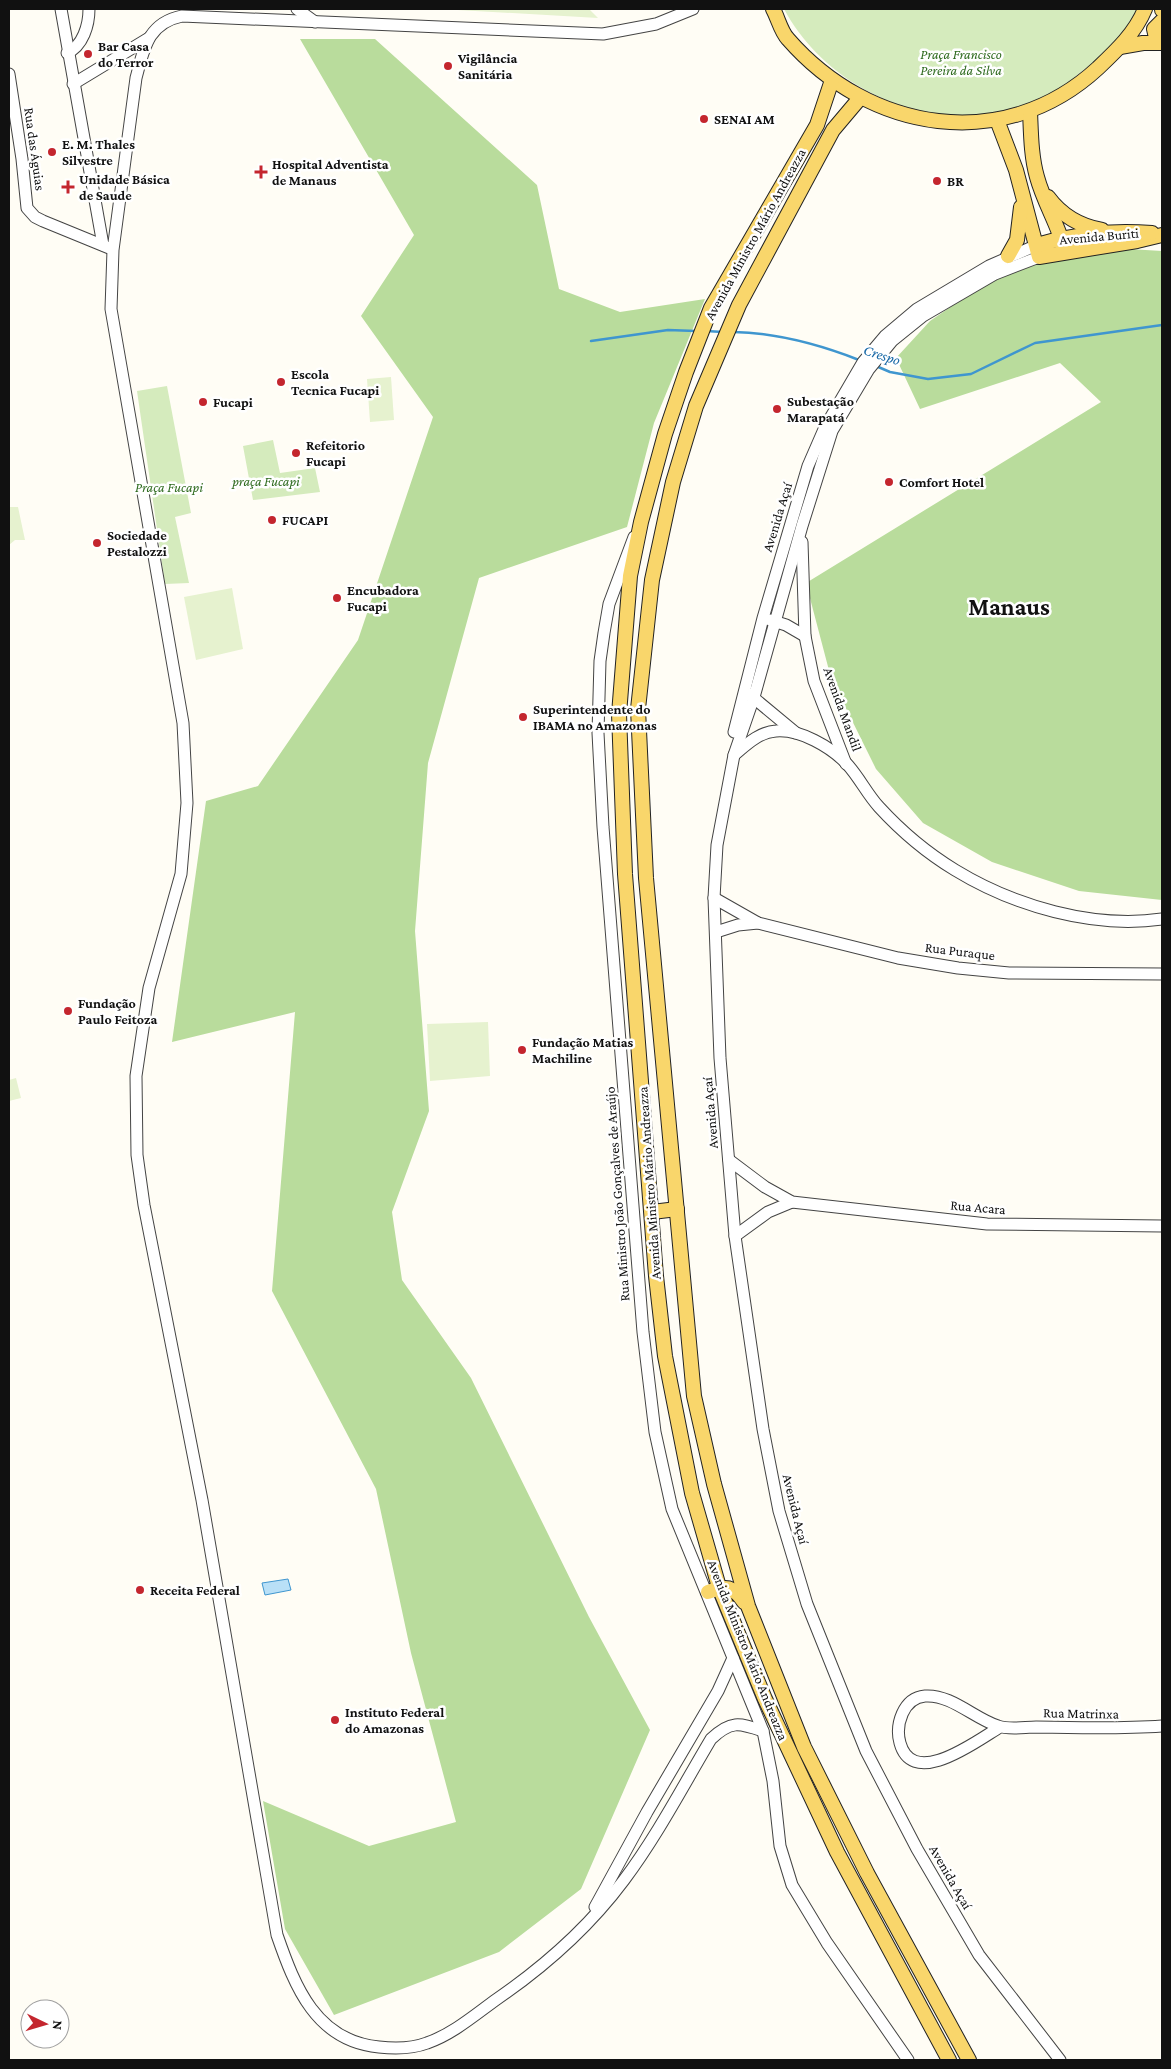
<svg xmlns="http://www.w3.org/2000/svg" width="1171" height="2069" font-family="'Crimson Pro',serif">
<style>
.green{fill:#d5ebbd}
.forest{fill:#b9dc9c}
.pitch{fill:#e6f2cf}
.water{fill:#b9e0f7;stroke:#3f96cf}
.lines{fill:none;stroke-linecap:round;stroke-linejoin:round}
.stream{stroke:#3f96cf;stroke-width:2.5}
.minor-casing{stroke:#444;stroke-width:13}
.major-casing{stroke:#222;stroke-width:16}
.minor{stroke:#fff;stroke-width:11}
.major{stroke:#f9d66b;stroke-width:14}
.poi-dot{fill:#c4262e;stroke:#fff;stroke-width:2}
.labels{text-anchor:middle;stroke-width:5;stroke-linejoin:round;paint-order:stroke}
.poi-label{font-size:14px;font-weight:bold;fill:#111;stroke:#fff;text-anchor:start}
.park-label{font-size:14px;font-style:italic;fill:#2f6b1f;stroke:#fff}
.street-label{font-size:14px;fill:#111;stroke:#fff}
.water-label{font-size:15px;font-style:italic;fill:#1768a6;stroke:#fff}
.town-label{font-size:24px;font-weight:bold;fill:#111;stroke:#fff}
</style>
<rect width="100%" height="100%" fill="#fffdf5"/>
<!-- green -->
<g class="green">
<path d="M784,9H1139C1124,37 1107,53 1081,72C1071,80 1062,89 1051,95C956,146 833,100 784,9Z"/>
<path d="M167,386L191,513L175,517L189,583L165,584L137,391Z"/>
<path d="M273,440L280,473L315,468L320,492L253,500L243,446Z"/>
</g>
<!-- forest -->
<g class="forest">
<path d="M300,39H375L537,185L559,289L620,312L705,299L654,423L627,527L479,578L428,763L415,931L429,1111L392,1212L402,1280L471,1378L589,1617L650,1730L581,1889L499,1952L334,2015L285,1929L263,1801L369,1846L456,1822L411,1653L376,1489L272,1291L295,1012L172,1042L206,801L258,786L358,640L433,417L361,316L414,235Z"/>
<path d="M1129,249L1162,251V900L1079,891L992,862L923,823L876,769L831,678L806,583L1101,402L1060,363L920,409L896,358L930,321L987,282L1049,260Z"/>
</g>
<!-- pitch -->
<g class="pitch">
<path d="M440,9H589L598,18Z"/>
<path d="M391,377L394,420L370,422L367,379Z"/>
<path d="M9,507H18L25,540H15L9,545Z"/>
<path d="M232,588L243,649L196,660L184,597Z"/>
<path d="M488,1022L490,1076L430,1081L427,1024Z"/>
<path d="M16,1078L21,1098L9,1101V1080Z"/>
</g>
<!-- water -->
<path class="water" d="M288,1579L291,1590L265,1595L262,1583Z"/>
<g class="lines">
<!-- stream -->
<g class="stream">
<path d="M706,331L723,332"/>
<path d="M734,332C778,333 818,344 859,360"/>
<path d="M591,341L668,330L696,331"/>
<path d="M876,366L890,372L928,379L971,374L1035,343L1162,325"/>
</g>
<!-- minor casing -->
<g class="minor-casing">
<g id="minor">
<path d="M61,9L103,245"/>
<path d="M297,9L315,22"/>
<path d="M693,9L656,24L603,34L182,16C148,23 144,48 136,78L113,250L111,309L183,723L187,803L181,874L149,988L136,1076L137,1155L144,1205L202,1500L277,1935C295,1987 316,2041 379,2047C396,2049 411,2049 427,2043C453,2034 476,2014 497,1999C545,1966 589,1927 624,1880C657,1836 683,1786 711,1739C731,1720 739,1723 763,1731"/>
<path d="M67,53C83,46 89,25 89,9"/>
<path d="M9,74L22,159L27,208L35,217L43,221L109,248"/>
<path d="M73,84L149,38"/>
<path d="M1039,257L995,274L923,316L892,341L869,369L832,431L802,526L754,697L734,755L717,845L714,898L720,1058L735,1236L763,1429L779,1511L807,1604L866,1751L917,1849L979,1955L1060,2060"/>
<path d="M634,537L609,604L604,633L600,661L598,733L603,827L643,1332L655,1432L672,1509L763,1731L773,1781L780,1846L792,1885L827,1943L908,2060"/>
<path d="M802,542L805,636L814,681L846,764"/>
<path d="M770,620L786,625L805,636"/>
<path d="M749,694L796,733"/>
<path d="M734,732L763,618L808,466L825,427L863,362L885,336L917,309L989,266L1037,245"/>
<path d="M734,755C746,745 759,732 776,731C800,729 831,747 847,764C859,777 867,794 879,807C901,831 927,853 955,870C1014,906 1093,929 1162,919"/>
<path d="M714,898L758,923L898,958L958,968L1009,973L1162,974"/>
<path d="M716,932L738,925L758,923"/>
<path d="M729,1160L765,1187L792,1202L987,1224L1162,1226"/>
<path d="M735,1236L768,1212L792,1202"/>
<path d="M1000,1727C978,1740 913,1790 900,1743C895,1725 903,1698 925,1696C951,1694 975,1719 998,1726C1009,1730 1025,1727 1036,1727C1078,1728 1120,1729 1162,1726"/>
<path d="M595,1907L647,1812L718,1691L733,1658"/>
</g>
</g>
<!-- major casing -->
<g class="major-casing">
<g id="major">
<path d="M773,9C778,18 781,32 788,39C869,132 1004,155 1098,68C1117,50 1135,33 1145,9"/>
<path d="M1162,9V10"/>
<path d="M1157,42L1154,29L1162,21"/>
<path d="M1120,47L1143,43H1162"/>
<path d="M832,80L817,125L711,308L686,372L665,434L641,522L630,576L619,714L625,874L656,1276L665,1356L692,1493L719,1587L765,1699L837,1852L949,2060"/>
<path d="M860,98L833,130L739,305L696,406L673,482L652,580L638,709L646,878L694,1396L714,1484L748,1606L804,1747L867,1873L969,2060"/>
<path d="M1030,111C1031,133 1031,156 1037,177C1044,203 1059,226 1065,251"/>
<path d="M997,120L1016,170L1039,257L1137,241L1162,235"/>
<path d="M1048,197C1062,216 1079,226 1102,230"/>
<path d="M1037,245C1073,234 1114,230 1152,233"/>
<path d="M1008,256L1017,240L1021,207"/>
<path d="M652,1212L677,1209"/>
<path d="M708,1592C726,1585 733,1586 744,1602"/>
</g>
</g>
<!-- minor -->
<use href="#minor" class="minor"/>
<!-- major -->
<use href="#major" class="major"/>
</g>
<!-- markers -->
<g class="poi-dot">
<circle cx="88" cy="54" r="5"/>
<circle cx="448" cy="66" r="5"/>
<circle cx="704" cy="119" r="5"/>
<circle cx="52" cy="152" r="5"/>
<path d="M258.5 164.5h5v5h5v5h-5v5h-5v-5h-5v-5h5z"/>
<circle cx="937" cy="181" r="5"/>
<path d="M65.5 179.5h5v5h5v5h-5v5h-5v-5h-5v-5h5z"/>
<circle cx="281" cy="382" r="5"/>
<circle cx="203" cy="402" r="5"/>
<circle cx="777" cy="409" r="5"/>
<circle cx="296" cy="453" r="5"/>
<circle cx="889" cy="482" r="5"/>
<circle cx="272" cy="520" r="5"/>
<circle cx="97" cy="543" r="5"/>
<circle cx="337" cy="598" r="5"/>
<circle cx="523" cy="717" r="5"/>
<circle cx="68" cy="1011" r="5"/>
<circle cx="522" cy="1050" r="5"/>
<circle cx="140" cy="1590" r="5"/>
<circle cx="335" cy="1720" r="5"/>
</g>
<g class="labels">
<!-- poi labels -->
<g class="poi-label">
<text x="98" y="51">Bar Casa<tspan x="98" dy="16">do Terror</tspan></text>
<text x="458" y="63">Vigilância<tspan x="458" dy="16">Sanitária</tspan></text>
<text x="714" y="124">SENAI AM</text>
<text x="62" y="149">E. M. Thales<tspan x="62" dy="16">Silvestre</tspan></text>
<text x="272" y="169">Hospital Adventista<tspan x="272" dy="16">de Manaus</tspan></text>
<text x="79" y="184">Unidade Básica<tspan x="79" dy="16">de Saude</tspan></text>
<text x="947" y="186">BR</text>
<text x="291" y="379">Escola<tspan x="291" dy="16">Tecnica Fucapi</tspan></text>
<text x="787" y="406">Subestação<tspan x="787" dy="16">Marapatá</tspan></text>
<text x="213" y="407">Fucapi</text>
<text x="306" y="450">Refeitorio<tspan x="306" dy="16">Fucapi</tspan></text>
<text x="899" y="487">Comfort Hotel</text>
<text x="282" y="525">FUCAPI</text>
<text x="107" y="540">Sociedade<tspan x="107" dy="16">Pestalozzi</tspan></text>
<text x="347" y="595">Encubadora<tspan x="347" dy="16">Fucapi</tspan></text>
<text x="533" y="714">Superintendente do<tspan x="533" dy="16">IBAMA no Amazonas</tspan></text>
<text x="78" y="1008">Fundação<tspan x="78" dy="16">Paulo Feitoza</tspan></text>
<text x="532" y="1047">Fundação Matias<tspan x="532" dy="16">Machiline</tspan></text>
<text x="150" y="1595">Receita Federal</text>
<text x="345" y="1717">Instituto Federal<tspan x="345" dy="16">do Amazonas</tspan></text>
</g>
<!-- park labels -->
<g class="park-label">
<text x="961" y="59">Praça Francisco<tspan x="961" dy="16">Pereira da Silva</tspan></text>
<text x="266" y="486">praça Fucapi</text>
<text x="169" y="492">Praça Fucapi</text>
</g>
<!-- street labels -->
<g class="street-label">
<text transform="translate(35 149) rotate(82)" y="5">Rua das Águias</text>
<text transform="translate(755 234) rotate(-61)" y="5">Avenida Ministro Mário Andreazza</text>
<text transform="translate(1099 236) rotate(-5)" y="5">Avenida Buriti</text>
<text transform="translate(777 517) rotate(-73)" y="5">Avenida Açaí</text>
<text transform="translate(843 709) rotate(70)" y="5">Avenida Mandil</text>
<text transform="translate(960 951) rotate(7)" y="5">Rua Puraque</text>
<text transform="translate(710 1113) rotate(-95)" y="5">Avenida Açaí</text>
<text transform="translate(649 1183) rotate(-94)" y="5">Avenida Ministro Mário Andreazza</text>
<text transform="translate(617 1194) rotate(-94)" y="5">Rua Ministro João Gonçalves de Araújo</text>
<text transform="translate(978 1207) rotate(5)" y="5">Rua Acara</text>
<text transform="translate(796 1509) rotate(76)" y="5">Avenida Açaí</text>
<text transform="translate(748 1650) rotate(68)" y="5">Avenida Ministro Mário Andreazza</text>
<text transform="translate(1081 1713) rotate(1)" y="5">Rua Matrinxa</text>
<text transform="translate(951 1877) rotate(60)" y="5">Avenida Açaí</text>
</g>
<!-- water labels -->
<g class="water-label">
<text transform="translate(882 355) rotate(18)" y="5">Crespo</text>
</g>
<!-- town labels -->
<g class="town-label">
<text x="1009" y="615">Manaus</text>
</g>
</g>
<!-- border -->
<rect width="1171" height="2069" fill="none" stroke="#111111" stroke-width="20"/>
<!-- north arrow -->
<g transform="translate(45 2024) rotate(95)"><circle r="24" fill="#ffffff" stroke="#a0a0a0"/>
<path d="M0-4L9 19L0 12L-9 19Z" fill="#c4262e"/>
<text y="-8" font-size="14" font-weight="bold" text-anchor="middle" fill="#111111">N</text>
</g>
</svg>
